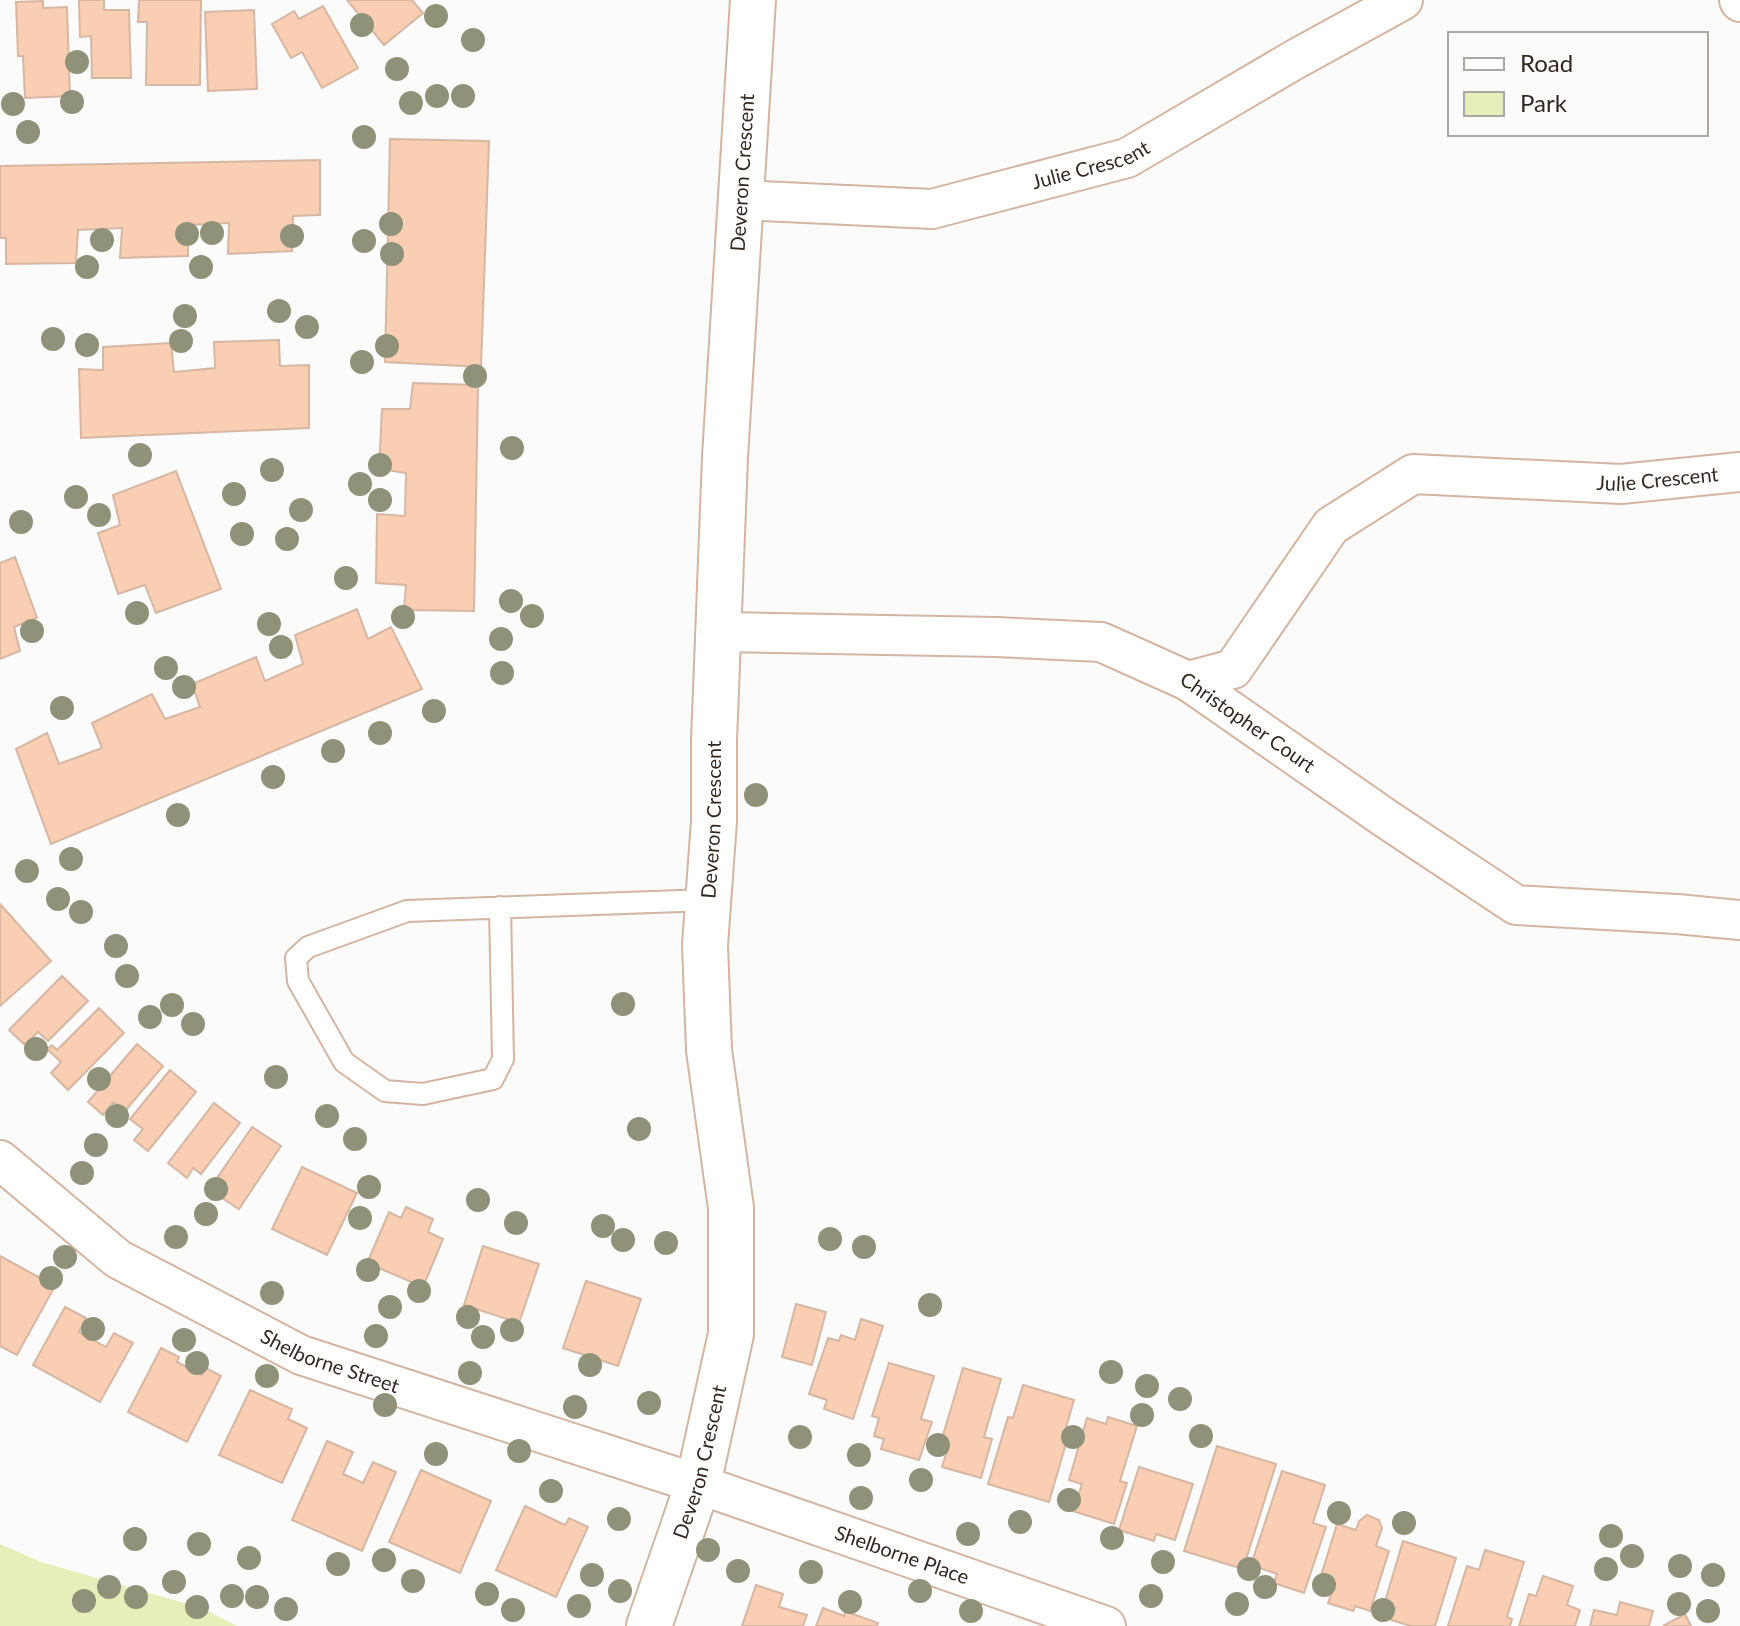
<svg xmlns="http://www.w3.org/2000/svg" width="1740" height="1626" font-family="Lato,sans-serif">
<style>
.green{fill:#e6eeb9}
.building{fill:#f9ceb2;stroke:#d5b7a4;stroke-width:2}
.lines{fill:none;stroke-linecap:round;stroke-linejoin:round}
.lane-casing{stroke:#d3b5a2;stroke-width:24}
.street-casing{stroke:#d3b5a2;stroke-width:42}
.secondary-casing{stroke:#d3b5a2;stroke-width:48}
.lane{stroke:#fff;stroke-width:20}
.street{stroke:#fff;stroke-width:38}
.secondary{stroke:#fff;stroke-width:44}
.tree{fill:#8f9179}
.labels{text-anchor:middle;stroke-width:6;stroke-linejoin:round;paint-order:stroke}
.street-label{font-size:20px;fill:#342821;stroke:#fbfbfb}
</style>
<rect width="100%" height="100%" fill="#fbfbfb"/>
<!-- green -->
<path class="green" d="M0,1544L41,1562L202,1608L237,1626H0Z"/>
<!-- building -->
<g class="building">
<path d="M79,0H104V10H129L131,78H92L91,36L80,37Z"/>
<path d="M139,0H201L200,85H146L147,22H138Z"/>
<path d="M347,0H412L423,13L384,45Z"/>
<path d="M43,1V8L67,7L70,96L25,98L23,56H18L16,2Z"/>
<path d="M323,6L358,68L322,88L302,52L291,58L272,24L294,11L299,19Z"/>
<path d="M254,10L257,89L208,91L205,12Z"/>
<path d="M390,139L489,141L481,367L385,362Z"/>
<path d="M320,160V215L293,216L292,251L228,254L229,223L188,225V256L120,258L122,228L78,230L76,263L6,264V238H0V166Z"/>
<path d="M279,340L280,366L309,365V428L81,438L79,369L103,370V347L171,343L174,372L215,368L214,342Z"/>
<path d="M413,383L478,385L474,611L404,610L406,585L376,583L377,514L405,516L406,473L379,469L382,409H410Z"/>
<path d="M176,471L221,589L156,613L145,585L118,594L98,533L120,525L113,495Z"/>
<path d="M15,557L37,618L14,627L20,651L0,659V563Z"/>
<path d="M357,609L368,639L391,627L422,689L51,844L16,749L47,733L59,764L102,748L92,723L152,694L165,719L200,707L192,684L256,657L265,681L303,664L295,635Z"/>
<path d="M0,904L51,961L0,1006Z"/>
<path d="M62,976L88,1001L48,1041L38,1032L25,1045L9,1030Z"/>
<path d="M99,1008L124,1033L68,1090L51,1073L61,1062L47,1049L52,1045L57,1050Z"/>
<path d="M137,1044L163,1066L125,1111L114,1102L103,1115L88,1102Z"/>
<path d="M170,1070L196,1092L148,1151L134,1140L143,1129L130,1119Z"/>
<path d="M214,1103L240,1123L201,1174L193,1168L187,1178L168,1163Z"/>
<path d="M252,1127L281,1146L239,1209L222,1198L228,1189L215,1181Z"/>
<path d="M302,1167L357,1193L327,1255L272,1229Z"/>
<path d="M406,1207L433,1219L428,1232L443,1239L423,1287L367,1263L389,1212L401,1218Z"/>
<path d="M483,1246L539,1264L519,1323L464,1305Z"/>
<path d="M0,1256L55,1286L17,1355L0,1346Z"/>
<path d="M586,1281L641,1299L618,1366L563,1348Z"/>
<path d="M796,1304L826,1312L812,1365L782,1357Z"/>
<path d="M65,1307L86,1318L79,1332L106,1347L114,1333L133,1343L100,1402L33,1365Z"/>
<path d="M861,1319L883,1326L853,1419L824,1409L827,1400L809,1394L828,1338L839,1341L841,1335L855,1340Z"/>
<path d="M161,1348L179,1357L177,1362L202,1375L206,1368L221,1376L187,1442L128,1412Z"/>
<path d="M889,1363L934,1376L921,1419L932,1422L919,1460L881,1449L884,1439L874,1436L879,1418L872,1416Z"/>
<path d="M963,1368L1001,1379L984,1437L992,1439L981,1478L942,1467L949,1444L941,1442Z"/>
<path d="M1023,1385L1074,1400L1063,1438L1067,1440L1049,1502L988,1484L1008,1417L1013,1418Z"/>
<path d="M250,1390L292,1409L288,1419L307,1428L282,1483L219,1455Z"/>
<path d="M1108,1417L1137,1426L1120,1481L1127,1483L1114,1524L1073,1511L1082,1484L1069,1480L1087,1418L1106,1424Z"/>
<path d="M327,1441L353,1452L343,1474L363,1483L373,1462L396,1472L362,1551L292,1520Z"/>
<path d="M1217,1446L1276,1464L1243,1569L1184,1551Z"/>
<path d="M1139,1467L1193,1484L1175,1540L1156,1534L1154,1541L1119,1530Z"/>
<path d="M421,1470L491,1501L460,1573L389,1542Z"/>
<path d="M1282,1471L1325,1485L1313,1523L1326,1527L1304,1593L1274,1583L1277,1574L1251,1565Z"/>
<path d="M525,1506L565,1525L569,1518L588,1527L556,1597L496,1570Z"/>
<path d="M1367,1515L1379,1520L1382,1528L1376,1546L1389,1551L1370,1611L1355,1606L1353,1611L1328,1603L1332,1592L1325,1589L1327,1581L1320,1579L1337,1524L1356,1530L1359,1521Z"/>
<path d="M1403,1541L1456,1558L1435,1626H1411L1391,1620L1395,1608L1384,1605Z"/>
<path d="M1485,1550L1524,1562L1507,1617L1512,1619L1510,1626H1448L1467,1566L1479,1570Z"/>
<path d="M1543,1576L1573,1586L1567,1605L1580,1610L1575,1626H1519L1529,1594L1536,1596Z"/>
<path d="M756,1585L783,1594L779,1607L807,1615L803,1626H742Z"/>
<path d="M1620,1602L1653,1611L1649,1626H1590L1594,1610L1617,1615Z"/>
<path d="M823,1608L844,1616L845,1611L878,1623L877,1626H816Z"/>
<path d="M1685,1614L1691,1626H1663Z"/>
</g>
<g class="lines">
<!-- lane casing -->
<g class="lane-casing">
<path id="lane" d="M500,907L503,1059L493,1079L423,1094L385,1091L344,1062L298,981L296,958L308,947L407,911L708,900"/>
</g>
<!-- street casing -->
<g class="street-casing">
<g id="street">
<path d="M1739,0L1740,2"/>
<path id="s1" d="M741,200L932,209L1127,158L1294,60L1403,0"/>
<path id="s2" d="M719,632L996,637L1101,642L1188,681L1385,818L1516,905L1677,914L1740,920"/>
<path id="s3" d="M1188,681L1233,669L1331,526L1413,474L1621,484L1740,472"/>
<path id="s4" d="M0,1160L118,1259L301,1355L698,1484L1106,1626"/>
</g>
</g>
<!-- secondary casing -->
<g class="secondary-casing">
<g id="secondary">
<path id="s5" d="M649,1626L698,1484L731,1334V1208L709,1050L705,945L714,821V741L725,457L753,0"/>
</g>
</g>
<!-- lane -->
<use href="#lane" class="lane"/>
<!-- street -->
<use href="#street" class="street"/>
<!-- secondary -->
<use href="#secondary" class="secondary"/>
</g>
<!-- trees -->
<g class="tree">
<circle cx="436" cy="16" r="12"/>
<circle cx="362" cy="25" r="12"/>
<circle cx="473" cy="40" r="12"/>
<circle cx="77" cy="62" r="12"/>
<circle cx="397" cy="69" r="12"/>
<circle cx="437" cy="96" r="12"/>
<circle cx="463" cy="96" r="12"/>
<circle cx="72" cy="102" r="12"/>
<circle cx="411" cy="103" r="12"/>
<circle cx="13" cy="104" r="12"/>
<circle cx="28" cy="132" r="12"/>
<circle cx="364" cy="137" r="12"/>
<circle cx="391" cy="224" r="12"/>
<circle cx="212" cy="233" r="12"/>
<circle cx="187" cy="234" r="12"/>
<circle cx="292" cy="236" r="12"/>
<circle cx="102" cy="240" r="12"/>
<circle cx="364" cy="241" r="12"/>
<circle cx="392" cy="254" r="12"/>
<circle cx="87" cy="267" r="12"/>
<circle cx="201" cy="267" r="12"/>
<circle cx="279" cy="311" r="12"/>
<circle cx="185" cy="316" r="12"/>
<circle cx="307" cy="327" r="12"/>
<circle cx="53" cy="339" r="12"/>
<circle cx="181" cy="341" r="12"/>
<circle cx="87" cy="345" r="12"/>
<circle cx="387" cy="346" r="12"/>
<circle cx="362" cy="362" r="12"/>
<circle cx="475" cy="376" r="12"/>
<circle cx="512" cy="448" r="12"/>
<circle cx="140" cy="455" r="12"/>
<circle cx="380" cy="465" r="12"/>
<circle cx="272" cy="470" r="12"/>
<circle cx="360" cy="484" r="12"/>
<circle cx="234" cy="494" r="12"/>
<circle cx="76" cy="497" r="12"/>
<circle cx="380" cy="500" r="12"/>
<circle cx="301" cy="510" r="12"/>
<circle cx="99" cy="515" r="12"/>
<circle cx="21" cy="522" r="12"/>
<circle cx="242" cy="534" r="12"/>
<circle cx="287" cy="539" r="12"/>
<circle cx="346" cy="578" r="12"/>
<circle cx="511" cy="601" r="12"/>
<circle cx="137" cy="613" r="12"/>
<circle cx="532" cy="616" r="12"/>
<circle cx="403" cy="617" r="12"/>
<circle cx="269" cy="624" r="12"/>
<circle cx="32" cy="631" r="12"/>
<circle cx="501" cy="639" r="12"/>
<circle cx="281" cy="647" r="12"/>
<circle cx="166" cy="668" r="12"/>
<circle cx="502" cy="673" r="12"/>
<circle cx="184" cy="687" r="12"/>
<circle cx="62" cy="708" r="12"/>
<circle cx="434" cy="711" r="12"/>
<circle cx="380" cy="733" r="12"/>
<circle cx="333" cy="751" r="12"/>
<circle cx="273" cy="777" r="12"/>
<circle cx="756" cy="795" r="12"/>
<circle cx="178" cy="815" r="12"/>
<circle cx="71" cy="859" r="12"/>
<circle cx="27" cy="871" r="12"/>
<circle cx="58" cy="899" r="12"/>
<circle cx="81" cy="912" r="12"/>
<circle cx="116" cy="946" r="12"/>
<circle cx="127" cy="976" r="12"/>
<circle cx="623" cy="1004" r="12"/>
<circle cx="172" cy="1005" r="12"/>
<circle cx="150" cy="1017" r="12"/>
<circle cx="193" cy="1024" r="12"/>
<circle cx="36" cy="1049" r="12"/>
<circle cx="276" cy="1077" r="12"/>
<circle cx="99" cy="1079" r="12"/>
<circle cx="117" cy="1116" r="12"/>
<circle cx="327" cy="1116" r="12"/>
<circle cx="639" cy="1129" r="12"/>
<circle cx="355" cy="1139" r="12"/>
<circle cx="96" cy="1145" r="12"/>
<circle cx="82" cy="1173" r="12"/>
<circle cx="369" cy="1187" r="12"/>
<circle cx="216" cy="1189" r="12"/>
<circle cx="478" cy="1200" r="12"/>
<circle cx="206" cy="1214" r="12"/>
<circle cx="360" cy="1218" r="12"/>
<circle cx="516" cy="1223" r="12"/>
<circle cx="603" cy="1226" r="12"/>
<circle cx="176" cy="1237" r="12"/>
<circle cx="830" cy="1239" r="12"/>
<circle cx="623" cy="1240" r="12"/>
<circle cx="666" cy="1243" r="12"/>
<circle cx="864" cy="1247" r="12"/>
<circle cx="65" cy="1257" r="12"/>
<circle cx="368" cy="1270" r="12"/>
<circle cx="51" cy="1278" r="12"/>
<circle cx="419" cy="1291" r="12"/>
<circle cx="272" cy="1293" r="12"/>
<circle cx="930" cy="1305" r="12"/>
<circle cx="390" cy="1307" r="12"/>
<circle cx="468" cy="1317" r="12"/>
<circle cx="93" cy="1329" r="12"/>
<circle cx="512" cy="1330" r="12"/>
<circle cx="376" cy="1336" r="12"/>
<circle cx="483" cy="1337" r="12"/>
<circle cx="184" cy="1340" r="12"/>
<circle cx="197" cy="1363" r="12"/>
<circle cx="590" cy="1365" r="12"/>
<circle cx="1111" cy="1372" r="12"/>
<circle cx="470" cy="1373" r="12"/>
<circle cx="267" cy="1376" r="12"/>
<circle cx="1147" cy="1386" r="12"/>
<circle cx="1180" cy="1399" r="12"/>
<circle cx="649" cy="1403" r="12"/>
<circle cx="385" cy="1405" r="12"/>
<circle cx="575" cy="1407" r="12"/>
<circle cx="1142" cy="1415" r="12"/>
<circle cx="1201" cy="1436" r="12"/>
<circle cx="800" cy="1437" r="12"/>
<circle cx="1073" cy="1437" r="12"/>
<circle cx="938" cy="1445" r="12"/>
<circle cx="519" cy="1451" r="12"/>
<circle cx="436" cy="1454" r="12"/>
<circle cx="859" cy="1455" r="12"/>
<circle cx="921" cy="1480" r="12"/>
<circle cx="551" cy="1491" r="12"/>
<circle cx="861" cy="1498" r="12"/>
<circle cx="1069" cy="1500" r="12"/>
<circle cx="1339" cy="1513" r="12"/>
<circle cx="619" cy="1519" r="12"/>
<circle cx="1020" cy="1522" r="12"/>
<circle cx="1404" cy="1523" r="12"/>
<circle cx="968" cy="1534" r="12"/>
<circle cx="1611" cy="1536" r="12"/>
<circle cx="1112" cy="1538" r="12"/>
<circle cx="135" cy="1539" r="12"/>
<circle cx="199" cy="1544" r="12"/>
<circle cx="708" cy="1550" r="12"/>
<circle cx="1632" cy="1556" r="12"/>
<circle cx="249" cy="1558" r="12"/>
<circle cx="384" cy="1560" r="12"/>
<circle cx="1163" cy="1562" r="12"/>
<circle cx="338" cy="1564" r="12"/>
<circle cx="1680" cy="1566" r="12"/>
<circle cx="1249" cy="1569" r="12"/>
<circle cx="1606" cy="1569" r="12"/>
<circle cx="738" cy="1571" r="12"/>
<circle cx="811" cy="1572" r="12"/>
<circle cx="592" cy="1575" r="12"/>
<circle cx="1713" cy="1575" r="12"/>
<circle cx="413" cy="1581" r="12"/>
<circle cx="174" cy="1582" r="12"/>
<circle cx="1324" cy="1585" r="12"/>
<circle cx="109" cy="1587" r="12"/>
<circle cx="1265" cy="1587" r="12"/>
<circle cx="620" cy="1591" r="12"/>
<circle cx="920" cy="1591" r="12"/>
<circle cx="487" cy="1594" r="12"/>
<circle cx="232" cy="1596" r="12"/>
<circle cx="1151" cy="1596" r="12"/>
<circle cx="136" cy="1597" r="12"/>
<circle cx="257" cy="1597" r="12"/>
<circle cx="84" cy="1601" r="12"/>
<circle cx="850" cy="1602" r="12"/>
<circle cx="1237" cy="1604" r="12"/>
<circle cx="1679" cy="1604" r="12"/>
<circle cx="579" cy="1606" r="12"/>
<circle cx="197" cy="1607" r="12"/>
<circle cx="286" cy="1609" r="12"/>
<circle cx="513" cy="1610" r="12"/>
<circle cx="1383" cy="1610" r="12"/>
<circle cx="971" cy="1611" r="12"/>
<circle cx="1708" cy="1611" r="12"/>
</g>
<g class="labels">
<!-- street labels -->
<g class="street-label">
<text dy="7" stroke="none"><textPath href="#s1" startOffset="356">Julie Crescent</textPath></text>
<text dy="7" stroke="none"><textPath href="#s5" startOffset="1468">Deveron Crescent</textPath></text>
<text dy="7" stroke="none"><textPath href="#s3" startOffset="562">Julie Crescent</textPath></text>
<text dy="7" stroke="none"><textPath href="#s2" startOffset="550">Christopher Court</textPath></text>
<text dy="7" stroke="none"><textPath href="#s5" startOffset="820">Deveron Crescent</textPath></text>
<text dy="7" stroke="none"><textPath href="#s4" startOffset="390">Shelborne Street</textPath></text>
<text dy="7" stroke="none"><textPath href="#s5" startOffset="172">Deveron Crescent</textPath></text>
<text dy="7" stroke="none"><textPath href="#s4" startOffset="994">Shelborne Place</textPath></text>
</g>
</g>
<!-- legend -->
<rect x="1448" y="32" width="260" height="104" fill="#fbfbfb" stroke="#aba7a4" stroke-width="2"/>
<rect x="1464" y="58" width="40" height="12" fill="#ffffff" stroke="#aba7a4" stroke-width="2"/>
<text x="1520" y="72" font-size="24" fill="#342821">Road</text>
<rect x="1464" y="92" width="40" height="24" fill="#e6eeb9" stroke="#aba7a4" stroke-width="2"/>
<text x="1520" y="112" font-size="24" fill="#342821">Park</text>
</svg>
